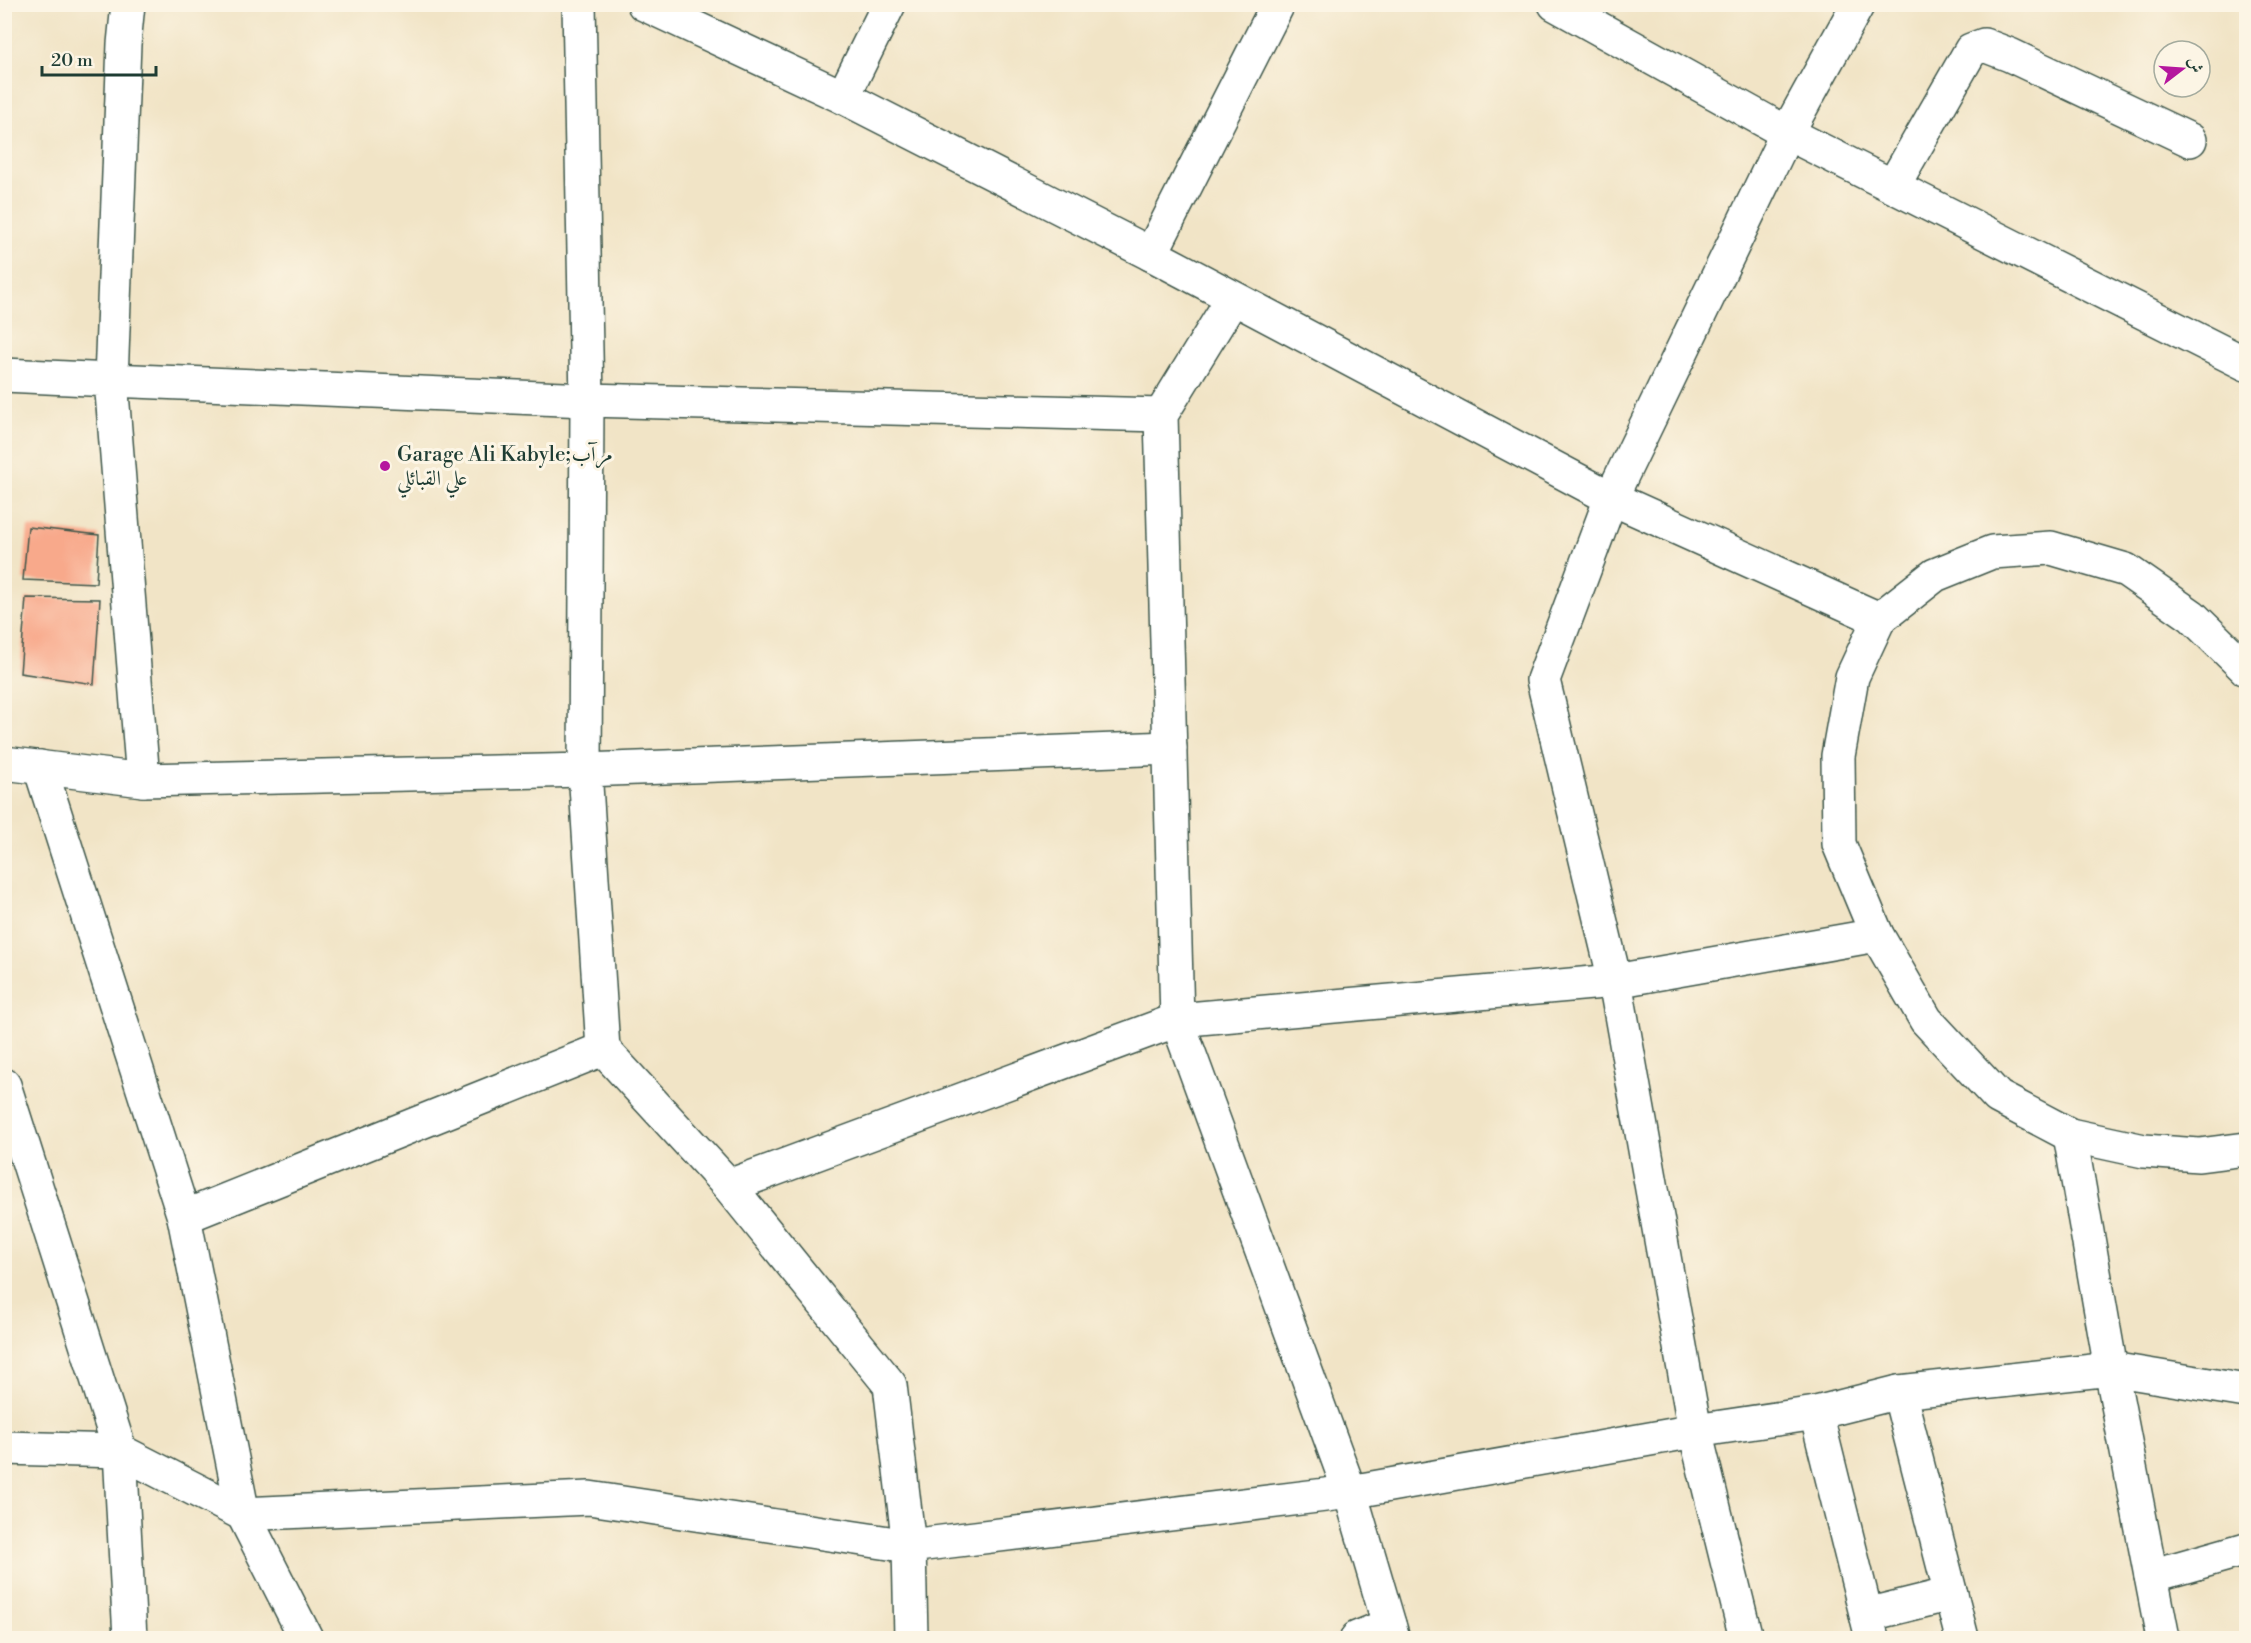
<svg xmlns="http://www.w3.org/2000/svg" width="2251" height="1643" font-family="'Libre Bodoni',Amiri,serif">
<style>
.building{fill:#f8a98b}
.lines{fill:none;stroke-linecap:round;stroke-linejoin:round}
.minor-casing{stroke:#3e564a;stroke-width:36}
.minor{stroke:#fff;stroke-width:33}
.poi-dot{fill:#b5179e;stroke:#fcf5e5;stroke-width:2}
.labels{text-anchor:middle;stroke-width:6;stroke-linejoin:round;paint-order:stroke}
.poi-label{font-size:21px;fill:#1f3d34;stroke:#fcf5e5;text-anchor:start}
</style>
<rect width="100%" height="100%" fill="#fcf5e5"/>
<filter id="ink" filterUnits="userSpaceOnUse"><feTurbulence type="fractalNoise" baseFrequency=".0167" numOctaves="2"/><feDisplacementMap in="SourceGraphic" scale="12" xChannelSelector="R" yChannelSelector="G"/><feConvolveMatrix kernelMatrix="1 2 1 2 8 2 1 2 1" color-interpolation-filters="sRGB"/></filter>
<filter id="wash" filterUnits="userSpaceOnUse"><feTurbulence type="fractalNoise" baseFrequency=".008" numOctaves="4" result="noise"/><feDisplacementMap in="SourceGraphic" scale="24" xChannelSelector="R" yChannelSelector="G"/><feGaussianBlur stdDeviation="1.35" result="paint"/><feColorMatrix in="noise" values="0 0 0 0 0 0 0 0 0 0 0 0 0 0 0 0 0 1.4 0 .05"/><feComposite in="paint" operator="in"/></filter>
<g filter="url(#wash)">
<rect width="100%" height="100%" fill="#f1e4c6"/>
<g id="blocks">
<!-- building -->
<g class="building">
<path d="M28,527L99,535L96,583L23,580Z"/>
<path d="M26,598L100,599L94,684L20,673Z"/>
</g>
</g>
</g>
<g filter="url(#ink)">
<use href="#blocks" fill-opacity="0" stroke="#3e564a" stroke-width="1.5"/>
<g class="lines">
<!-- minor casing -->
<g class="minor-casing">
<g id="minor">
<path d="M128,4L124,44L111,380L587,400L579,4"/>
<path d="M644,4L843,97L1151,254"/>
<path d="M1555,4L1787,133L1858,4"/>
<path d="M843,97L889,4"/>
<path d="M1893,186L1971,50L1984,45L2010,55L2190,140"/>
<path d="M1233,298L1161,415L1177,1020L1615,981L1543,680L1611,498L1151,254L1278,4"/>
<path d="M2246,364L1787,133L1611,498L1879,619L1935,575L1992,552L2051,548L2126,570L2192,616L2246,669"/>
<path d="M4,375L111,380L143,780L585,770L587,400L1161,415"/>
<path d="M1879,619L1852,677L1838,756L1839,844L1877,935L1926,1020L1998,1097L2070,1135L2144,1151L2199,1155L2246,1149"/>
<path d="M4,763L143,780"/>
<path d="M40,767L184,1217L243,1514L306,1638"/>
<path d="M1877,935L1615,981L1695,1431L1816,1413L1899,1392L2111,1369L2163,1638"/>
<path d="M4,1085L120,1451L130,1638"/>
<path d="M2070,1135L2111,1369L2246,1391"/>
<path d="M729,1186L603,1049L585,770L1170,748"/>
<path d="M184,1217L603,1049"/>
<path d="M1899,1392L1962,1638"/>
<path d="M1816,1413L1872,1638"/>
<path d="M4,1448L120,1451L243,1514L589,1498L909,1546L890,1385L729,1186L1177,1020L1350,1492L1695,1431L1746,1638"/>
<path d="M2151,1576L2246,1549"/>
<path d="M1866,1615L1951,1594"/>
<path d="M911,1638L909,1546L1350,1492L1393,1638"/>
<path d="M1357,1638L1389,1625"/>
</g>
</g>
<!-- minor -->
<use href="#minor" class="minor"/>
</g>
</g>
<!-- markers -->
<circle class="poi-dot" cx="385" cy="466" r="6"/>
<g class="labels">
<!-- poi labels -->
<g class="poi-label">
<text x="397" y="461">Garage Ali Kabyle;مرآب<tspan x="397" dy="24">علي القبائلي</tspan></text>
</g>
</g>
<!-- margin -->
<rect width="2251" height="1643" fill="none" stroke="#fcf5e5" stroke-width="24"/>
<!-- north arrow -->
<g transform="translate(2182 69) rotate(73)"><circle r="28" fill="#fcf5e5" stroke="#a4ab9e" stroke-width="1.5"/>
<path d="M0-4.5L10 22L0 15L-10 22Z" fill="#b5179e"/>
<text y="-9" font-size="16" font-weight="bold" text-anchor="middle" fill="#1f3d34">ش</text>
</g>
<!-- scale -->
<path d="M42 66v9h114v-9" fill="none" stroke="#1f3d34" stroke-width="3"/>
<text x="51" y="66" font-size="18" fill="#1f3d34" stroke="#fcf5e5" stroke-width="4.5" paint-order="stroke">20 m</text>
</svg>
